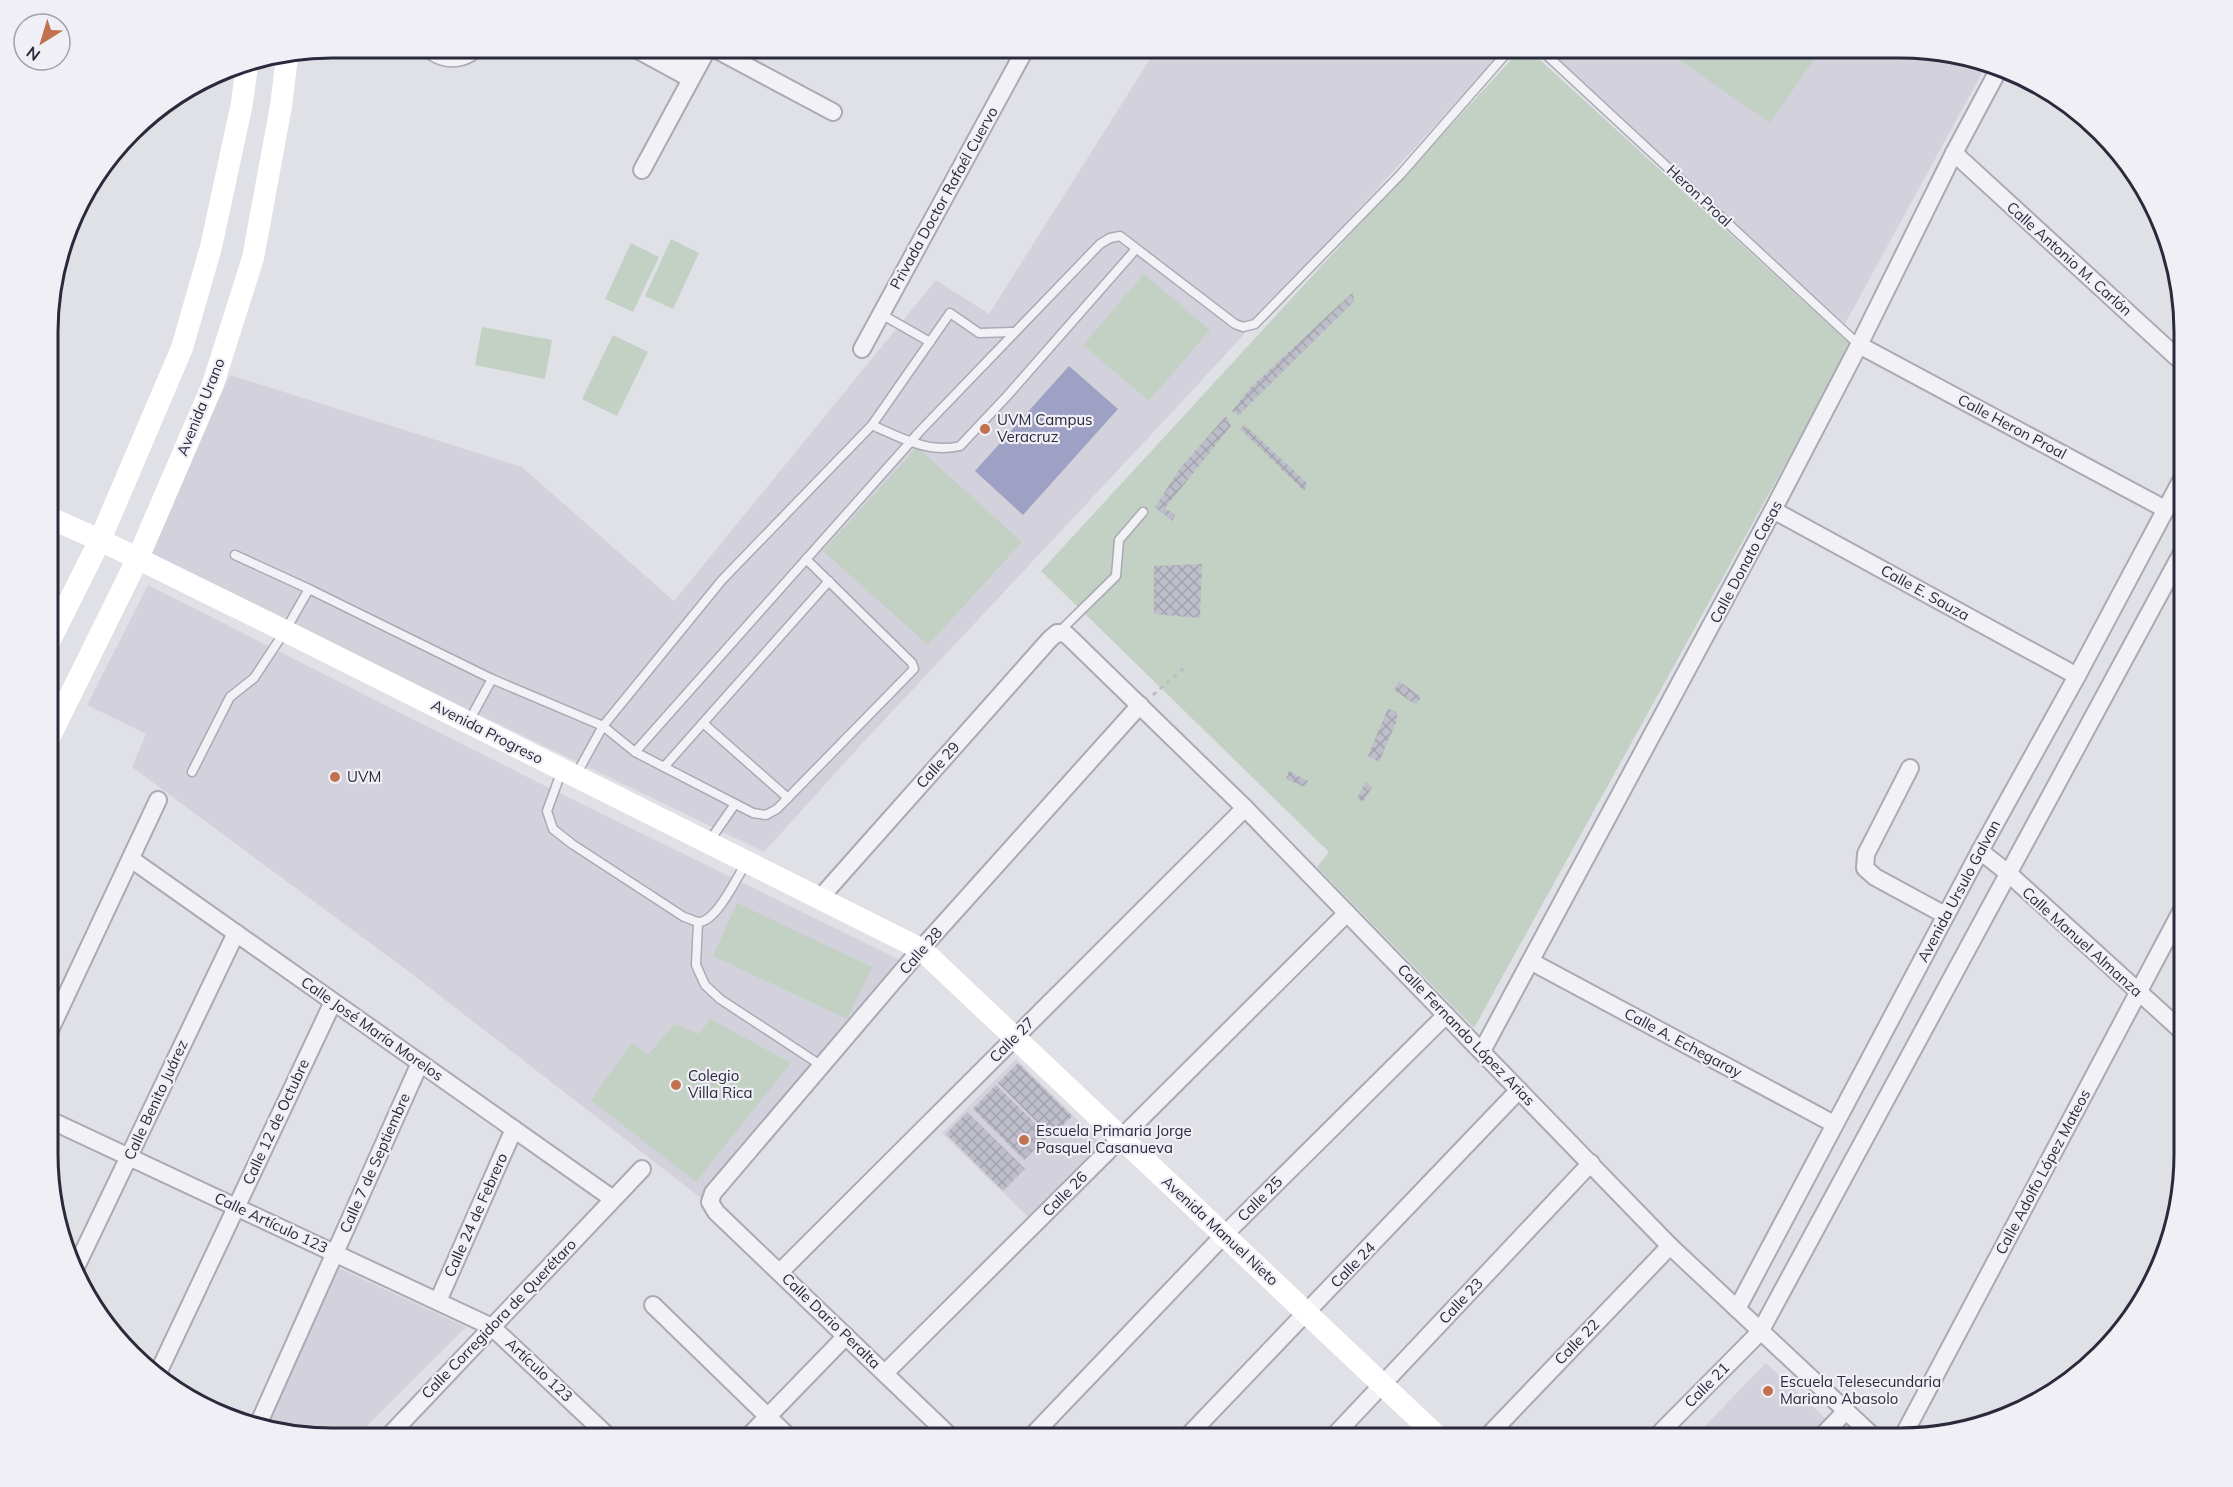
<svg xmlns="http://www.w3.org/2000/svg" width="2233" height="1487" font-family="Mulish,sans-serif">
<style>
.built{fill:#d3d2dc}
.park{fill:#c2d1c4}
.water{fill:#9ea0c4}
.building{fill:url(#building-cross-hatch)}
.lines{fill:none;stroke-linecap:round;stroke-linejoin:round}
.lane-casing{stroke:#aaa9b4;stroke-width:11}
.street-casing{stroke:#aaa9b4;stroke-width:20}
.path{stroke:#bebec6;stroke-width:3;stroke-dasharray:4.5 4.5;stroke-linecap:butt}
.lane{stroke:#f2f2f6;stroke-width:8}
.street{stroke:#f2f2f6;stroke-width:16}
.secondary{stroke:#fff;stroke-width:22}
.poi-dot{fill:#c17050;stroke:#efeff5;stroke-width:2}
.labels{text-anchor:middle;stroke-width:4.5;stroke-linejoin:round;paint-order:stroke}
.street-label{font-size:15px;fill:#2b2a3d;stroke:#efeff5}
.poi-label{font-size:15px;fill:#2b2a3d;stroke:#efeff5;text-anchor:start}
.rim{fill:none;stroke:#2b2a3d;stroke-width:3}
</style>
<defs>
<pattern id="building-cross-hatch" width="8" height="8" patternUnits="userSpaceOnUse" patternTransform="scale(1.5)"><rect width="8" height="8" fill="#bebeca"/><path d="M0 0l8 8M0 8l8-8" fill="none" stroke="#a3a3ae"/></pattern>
</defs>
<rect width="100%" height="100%" fill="#e0e0e7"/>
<!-- built -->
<g class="built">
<path d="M1157,48H1506L1192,391L858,748L764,852L144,553L230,375L522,467L674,601L936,280L989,314Z"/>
<path d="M1545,48H1901L1988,62L1845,324Z"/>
<path d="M148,585L545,786L902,961L701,1198L408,971L132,767L146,734L87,705Z"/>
<path d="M1016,1059L1105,1147L1032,1221L942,1133Z"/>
<path d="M339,1268L466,1327L354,1439H332L267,1428Z"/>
<path d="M1766,1363L1826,1419L1807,1438H1693Z"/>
</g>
<!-- park -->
<g class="park">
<path d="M1522,48H1527L1851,345L1474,1028L1317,867L1329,852L1041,571Z"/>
<path d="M1662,48H1822L1770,123Z"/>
<path d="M671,239L699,253L673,309L645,296Z"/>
<path d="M631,243L659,257L633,312L605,299Z"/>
<path d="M1144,274L1210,330L1149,401L1083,345Z"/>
<path d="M482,327L552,340L545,379L475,365Z"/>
<path d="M613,335L648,352L617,416L582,399Z"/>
<path d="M917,447L1022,542L928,645L823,551Z"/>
<path d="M737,903L872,967L847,1019L713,956Z"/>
<path d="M710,1019L791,1063L696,1182L591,1100L632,1043L648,1055L674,1024L699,1034Z"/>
</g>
<!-- water -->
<path class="water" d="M1069,366L1118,409L1023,515L975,471Z"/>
<!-- building -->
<g class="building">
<path d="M1353,292L1354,301L1238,416L1232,411L1251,387Z"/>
<path d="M1226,416L1231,426L1165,508L1175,515L1172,521L1155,507L1181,467Z"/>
<path d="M1245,425L1307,483L1304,491L1240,429Z"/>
<path d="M1202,564L1200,618L1154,614V566Z"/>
<path d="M1399,681L1421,697L1416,705L1394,690Z"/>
<path d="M1388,708L1396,712L1398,718L1379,762L1368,756Z"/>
<path d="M1289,771L1308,781L1305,787L1286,779Z"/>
<path d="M1366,782L1372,787L1363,802L1357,798Z"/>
<path d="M1018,1063L1072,1116L1052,1137L998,1083Z"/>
<path d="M996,1085L1048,1136L1024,1160L973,1109Z"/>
<path d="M967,1112L1025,1169L1003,1191L946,1134Z"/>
</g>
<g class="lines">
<!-- lane casing -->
<g class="lane-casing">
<g id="lane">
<path d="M422,48C440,67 464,67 483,48"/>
<path d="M1539,48L1859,345"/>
<path d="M881,314L930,342"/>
<path d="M872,425C899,437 929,454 960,446L1008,395L1136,249"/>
<path d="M309,589L492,679L603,726L635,752L753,813L766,815L777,809L914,669L912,663L806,559"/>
<path d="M1058,633L1116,576L1119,540L1143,512"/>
<path d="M469,721L492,679"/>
<path d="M635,752L921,430L1100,244L1110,238L1120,236L1235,324L1243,327L1255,324L1400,175L1511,48"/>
<path d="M664,767L703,723"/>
<path d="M562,770L547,811L553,829L572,844L684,917C688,918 694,921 698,922C716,923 737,877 746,863"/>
<path d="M192,772L230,697L254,678L285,631L309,589L235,555"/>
<path d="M576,775L603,726L722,580L872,425L950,313L979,333L1013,332"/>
<path d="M788,798L703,723L829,581"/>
<path d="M708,843L735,804"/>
<path d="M698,922L696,965L705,985L720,999L822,1066"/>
</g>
</g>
<!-- street casing -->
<g class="street-casing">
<g id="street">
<path d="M634,48L691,79"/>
<path d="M665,48L698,66"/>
<path d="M713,48L833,112"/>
<path d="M1954,153L2184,364"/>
<path d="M642,170L708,48"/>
<path d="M1859,345L2165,509"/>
<path d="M862,349L1026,48"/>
<path d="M1773,510L2077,676"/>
<path d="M1910,768L1866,854L1865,868L1875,877L1945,915"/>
<path d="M1980,851L2008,873L2184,1033"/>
<path d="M131,859L613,1199"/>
<path d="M820,898L1050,639L1057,633L1066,634L1245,808L1670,1246L1875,1438"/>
<path d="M1532,962L1834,1124"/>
<path d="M50,1030L158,800"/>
<path d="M1482,1051L1773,510L1859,345L1954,153L2000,67"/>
<path d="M50,1120L492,1327L611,1439"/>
<path d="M76,1267L236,933"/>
<path d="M780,1272L1245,808"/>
<path d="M438,1301L514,1129"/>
<path d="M653,1305L791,1439"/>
<path d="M1737,1309L1980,851L2077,676L2184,475"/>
<path d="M158,1373L333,1002"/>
<path d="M885,1373L1347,913"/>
<path d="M257,1427L420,1063"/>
<path d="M1820,1438L1846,1411"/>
<path d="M1902,1438L2184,906"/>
<path d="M386,1439L642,1169"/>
<path d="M746,1439L846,1336"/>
<path d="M953,1439L716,1212L710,1202L713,1193L921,949L1140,705"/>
<path d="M1029,1439L1224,1235L1446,1015"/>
<path d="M1185,1439L1519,1090"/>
<path d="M1331,1439L1591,1163"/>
<path d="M1485,1439L1670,1246"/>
<path d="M1654,1439L1760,1332L2184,549"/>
</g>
</g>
<!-- path -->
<path class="path" d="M1153,695L1184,668"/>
<!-- lane -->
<use href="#lane" class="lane"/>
<!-- street -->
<use href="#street" class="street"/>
<!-- secondary -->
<g class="secondary">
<path d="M50,518L100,540L285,631L921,949L1440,1439"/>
<path d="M50,640L100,540L182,348L211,247L242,103L247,65"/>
<path d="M50,736L138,558L213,384L253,258L281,106L287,57"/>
</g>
</g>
<!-- markers -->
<g class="poi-dot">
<circle cx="985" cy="429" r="6"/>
<circle cx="335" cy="777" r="6"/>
<circle cx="676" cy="1085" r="6"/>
<circle cx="1024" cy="1140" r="6"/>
<circle cx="1768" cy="1391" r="6"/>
</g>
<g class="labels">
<!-- street labels -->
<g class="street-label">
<text transform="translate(1699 196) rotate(43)" y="5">Heron Proal</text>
<text transform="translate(944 198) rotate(-61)" y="5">Privada Doctor Rafaél Cuervo</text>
<text transform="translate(2069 259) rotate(42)" y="5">Calle Antonio M. Carlón</text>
<text transform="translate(201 407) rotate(-68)" y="5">Avenida Urano</text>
<text transform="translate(2012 427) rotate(28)" y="5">Calle Heron Proal</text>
<text transform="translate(1746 562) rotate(-62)" y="5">Calle Donato Casas</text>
<text transform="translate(1925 593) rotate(29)" y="5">Calle E. Sauza</text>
<text transform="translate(487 732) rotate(27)" y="5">Avenida Progreso</text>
<text transform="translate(938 765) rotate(-48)" y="5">Calle 29</text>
<text transform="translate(1959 891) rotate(-62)" y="5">Avenida Ursulo Galvan</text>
<text transform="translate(2082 942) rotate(42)" y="5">Calle Manuel Almanza</text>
<text transform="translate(921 951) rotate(-49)" y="5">Calle 28</text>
<text transform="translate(372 1029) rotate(35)" y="5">Calle José María Morelos</text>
<text transform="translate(1466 1035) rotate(46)" y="5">Calle Fernando López Arias</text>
<text transform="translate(1012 1040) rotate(-45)" y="5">Calle 27</text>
<text transform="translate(1683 1043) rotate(28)" y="5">Calle A. Echegaray</text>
<text transform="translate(156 1100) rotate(-65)" y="5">Calle Benito Juárez</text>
<text transform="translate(276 1122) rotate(-65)" y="5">Calle 12 de Octubre</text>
<text transform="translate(375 1163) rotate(-66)" y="5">Calle 7 de Septiembre</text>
<text transform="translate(2043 1172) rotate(-62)" y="5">Calle Adolfo López Mateos</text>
<text transform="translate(1065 1194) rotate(-45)" y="5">Calle 26</text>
<text transform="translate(1260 1199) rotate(-45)" y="5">Calle 25</text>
<text transform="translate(476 1215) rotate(-66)" y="5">Calle 24 de Febrero</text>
<text transform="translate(271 1223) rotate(25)" y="5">Calle Artículo 123</text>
<text transform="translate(1220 1231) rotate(43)" y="5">Avenida Manuel Nieto</text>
<text transform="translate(1353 1265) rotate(-46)" y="5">Calle 24</text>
<text transform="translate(1461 1301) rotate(-47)" y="5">Calle 23</text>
<text transform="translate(499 1319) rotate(-46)" y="5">Calle Corregidora de Querétaro</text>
<text transform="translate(831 1321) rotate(44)" y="5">Calle Dario Peralta</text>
<text transform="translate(1577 1342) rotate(-46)" y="5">Calle 22</text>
<text transform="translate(539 1370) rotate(43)" y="5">Artículo 123</text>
<text transform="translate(1707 1385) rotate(-45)" y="5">Calle 21</text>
</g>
<!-- poi labels -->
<g class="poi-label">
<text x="997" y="425">UVM Campus<tspan x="997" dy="17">Veracruz</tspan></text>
<text x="347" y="782">UVM</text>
<text x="688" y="1081">Colegio<tspan x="688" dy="17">Villa Rica</tspan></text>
<text x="1036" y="1136">Escuela Primaria Jorge<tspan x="1036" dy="17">Pasquel Casanueva</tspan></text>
<text x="1780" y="1387">Escuela Telesecundaria<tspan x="1780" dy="17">Mariano Abasolo</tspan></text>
</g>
</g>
<!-- crop -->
<path d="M0 0H2233V1487H0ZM332 58H1900A274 274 0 0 1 2174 332V1154A274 274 0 0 1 1900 1428H332A274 274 0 0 1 58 1154V332A274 274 0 0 1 332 58Z" fill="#efeff5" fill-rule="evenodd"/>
<path class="rim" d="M332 58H1900A274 274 0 0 1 2174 332V1154A274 274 0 0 1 1900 1428H332A274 274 0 0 1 58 1154V332A274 274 0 0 1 332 58Z"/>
<!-- north arrow -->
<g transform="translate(42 42) rotate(217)"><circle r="28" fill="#efeff5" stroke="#a1a0ab" stroke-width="1.5"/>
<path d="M0-4.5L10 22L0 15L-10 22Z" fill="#c17050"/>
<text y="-9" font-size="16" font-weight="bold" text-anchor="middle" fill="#2b2a3d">N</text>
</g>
</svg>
